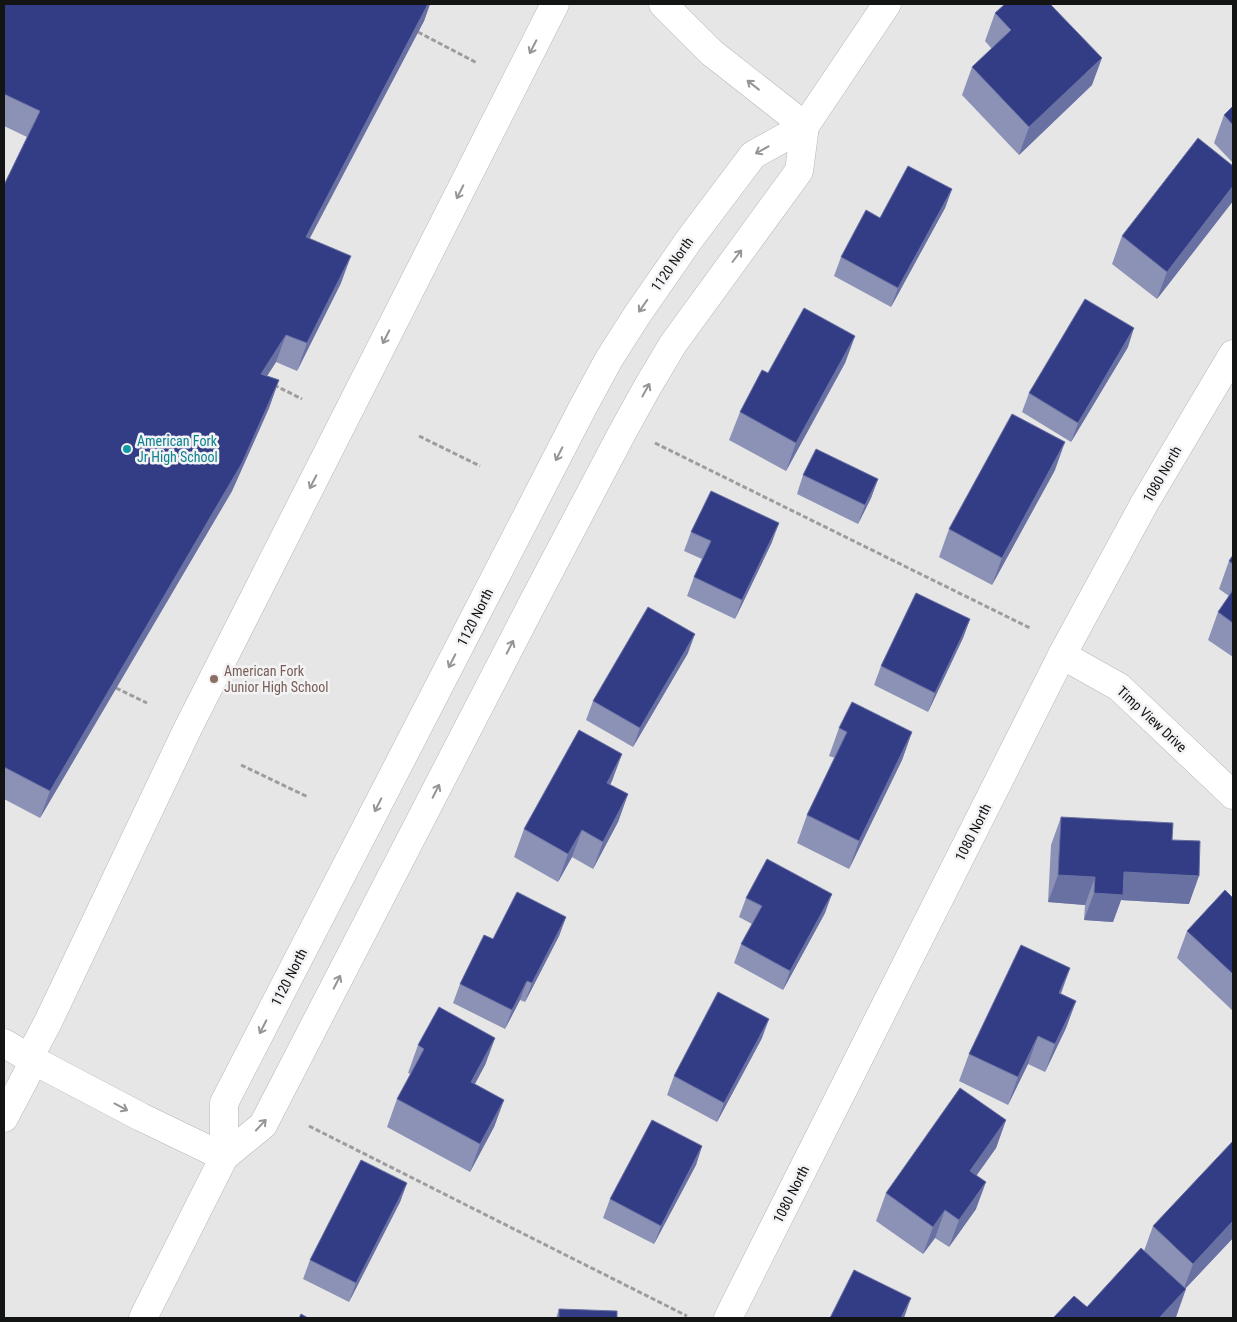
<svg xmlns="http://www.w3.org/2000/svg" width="1237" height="1322" font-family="'Roboto Condensed',sans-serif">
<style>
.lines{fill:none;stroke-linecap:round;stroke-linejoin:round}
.minor-casing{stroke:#b6b7b8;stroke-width:29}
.path{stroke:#9d9d9e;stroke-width:3;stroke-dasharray:5 2.5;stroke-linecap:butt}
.minor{stroke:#fff;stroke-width:28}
.wall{fill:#8c92b6}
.shaded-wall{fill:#6970a2}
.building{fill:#333d85;stroke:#6970a2}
.oneway{stroke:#959595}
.culture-dot{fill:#0f9aa8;stroke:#f3f3f5;stroke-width:2}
.education-dot{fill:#8d6e63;stroke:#f3f3f5;stroke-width:2}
.labels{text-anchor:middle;stroke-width:5;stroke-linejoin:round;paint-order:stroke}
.street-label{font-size:14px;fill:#131414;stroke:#f3f3f5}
.culture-label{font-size:14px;fill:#0d838f;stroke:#f3f3f5;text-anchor:start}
.education-label{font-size:14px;fill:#785e54;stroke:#f3f3f5;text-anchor:start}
</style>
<rect width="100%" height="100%" fill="#e6e6e7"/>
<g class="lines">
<!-- minor casing -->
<g class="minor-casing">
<g id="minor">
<path d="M663,4L712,53L805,126"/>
<path d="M1062,655L1119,687L1233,795"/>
<path d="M4,1043L29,1058L141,1117L224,1157"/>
<path d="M29,1058L48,1022L187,730L555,4"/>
<path d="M4,1118L34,1061"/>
<path d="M224,1157V1103L583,407L609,359L637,315L689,240L753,155L805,126"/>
<path d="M143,1318L224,1157L263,1125L530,608L622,433L648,386L673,344L799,171L805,126L887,4"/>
<path d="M728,1318L1062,655L1144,504L1233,354"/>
</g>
</g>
<!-- path -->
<g class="path">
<path d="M418,32L477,63"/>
<path d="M274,385L302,399"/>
<path d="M419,436L480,466"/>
<path d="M655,443L1030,628"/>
<path d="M116,688L147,703"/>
<path d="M241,765L308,797"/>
<path d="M309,1126L687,1316"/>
</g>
<!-- minor -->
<use href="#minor" class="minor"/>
</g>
<!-- wall -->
<g class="wall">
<path d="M4,4H430L424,21L310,238L341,283L297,371L276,362L267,376L279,380L269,408L232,491L40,818L4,799V185L27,137L4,126Z"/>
<path d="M995,13L1092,85L1019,155L962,95L972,67L992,49L985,41Z"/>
<path d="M1233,106V163L1214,143L1224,115Z"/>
<path d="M1233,166V201L1157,299L1112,264L1122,236Z"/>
<path d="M952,189L945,208L891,307L834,276L841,257L880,218Z"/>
<path d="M855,336L845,363L786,471L729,440L740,412L768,373Z"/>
<path d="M1128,347L1071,442L1022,412L1029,393Z"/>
<path d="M1055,470L992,585L939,557L949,529Z"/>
<path d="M803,475L878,479L871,498L858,524L797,494Z"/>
<path d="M691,532L772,542L735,619L687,596L694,577L702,559L684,551Z"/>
<path d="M1233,555V657L1208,640L1218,612L1229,596L1219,589L1229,561Z"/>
<path d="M970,619L963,638L928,712L874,685L881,666Z"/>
<path d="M688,653L633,747L586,720L593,701Z"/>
<path d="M839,728L912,732L902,760L849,869L797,843L807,815L835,758L829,756Z"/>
<path d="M622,754L610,785L628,794L618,822L593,869L572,857L558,882L514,857L524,829Z"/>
<path d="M1061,817L1172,840L1189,904L1121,900L1113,922L1084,920L1085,905L1048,902L1051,845Z"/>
<path d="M746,898L825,913L783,990L734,963L741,944L752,924L739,917Z"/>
<path d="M1233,898V1011L1177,958L1187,931Z"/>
<path d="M566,917L559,936L525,1002L520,1000L505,1029L453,1003L460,984L493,939Z"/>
<path d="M1070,968L1061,994L1076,1001L1066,1028L1045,1072L1028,1064L1008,1105L959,1081L969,1054Z"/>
<path d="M495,1038L485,1065L475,1084L504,1100L494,1127L470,1172L387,1127L397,1099L411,1074L408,1073L418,1045Z"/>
<path d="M762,1038L717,1122L667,1095L674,1076Z"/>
<path d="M1006,1120L996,1148L977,1175L976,1209L949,1247L935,1238L923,1254L876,1221L886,1193Z"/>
<path d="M702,1146L696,1165L654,1244L603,1218L610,1199Z"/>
<path d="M407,1183L400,1202L349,1302L303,1279L310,1260Z"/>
<path d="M1153,1226L1233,1238L1185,1289L1176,1317L1174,1318H1053L1087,1307L1144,1251Z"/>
<path d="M559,1309L617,1318H556Z"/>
</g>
<!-- shaded-wall -->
<g class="shaded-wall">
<path d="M428,4H430L424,21L296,264L306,237Z"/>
<path d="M1102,58L1092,85L1019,155L1029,127Z"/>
<path d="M1233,186V201L1157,299L1167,272Z"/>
<path d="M952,189L945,208L891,307L898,288Z"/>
<path d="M351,256L341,283L297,371L307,343Z"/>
<path d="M1134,328L1128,347L1071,442L1078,423Z"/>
<path d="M286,335L276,362L251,401L261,374Z"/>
<path d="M855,336L845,363L786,471L796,443Z"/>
<path d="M279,380L269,408L232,491L40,818L50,791Z"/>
<path d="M1065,442L1055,470L992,585L1002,558Z"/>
<path d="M878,479L871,498L858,524L865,505Z"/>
<path d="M779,523L772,542L735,619L742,600Z"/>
<path d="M970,619L963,638L928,712L935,693Z"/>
<path d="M695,634L688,653L633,747L640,728Z"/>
<path d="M912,732L902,760L849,869L859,841Z"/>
<path d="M622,754L612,781L597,811L607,783Z"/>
<path d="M628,794L618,822L593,869L603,842Z"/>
<path d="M582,830L572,857L558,882L568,854Z"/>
<path d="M1124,872L1199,876L1189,904L1121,900L1113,922L1084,920L1094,893Z"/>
<path d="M1058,875L1095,877L1085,905L1048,902Z"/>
<path d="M832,894L825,913L783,990L790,971Z"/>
<path d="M566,917L559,936L525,1002L532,983Z"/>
<path d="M1070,968L1060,995L1059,993Z"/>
<path d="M527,981L520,1000L505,1029L512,1010Z"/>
<path d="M1076,1001L1066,1028L1045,1072L1055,1044Z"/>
<path d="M769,1019L762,1038L717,1122L724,1103Z"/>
<path d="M1038,1036L1028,1064L1008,1105L1018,1077Z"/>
<path d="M495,1038L485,1065L461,1109L471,1082Z"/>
<path d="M504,1100L494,1127L470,1172L480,1144Z"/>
<path d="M1006,1120L996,1148L960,1198L970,1171Z"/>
<path d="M702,1146L696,1165L654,1244L661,1226Z"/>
<path d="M986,1182L976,1209L949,1247L959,1220Z"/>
<path d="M407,1183L400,1202L349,1302L356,1283Z"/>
<path d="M945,1210L935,1238L923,1254L933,1227Z"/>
<path d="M1233,1221V1238L1183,1291L1193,1264Z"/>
<path d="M1186,1289L1176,1317L1174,1318H1159Z"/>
<path d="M911,1298L904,1318H901Z"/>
</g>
<!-- building -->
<g class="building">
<path d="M4,4H428L306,237L351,256L307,343L286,335L261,374L279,380L242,463L50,791L4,767V185L40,111L4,94Z"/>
<path d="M1005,4H1050L1102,58L1029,127L972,67L1011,30L995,13Z"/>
<path d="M1233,106V125L1224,115Z"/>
<path d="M1198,138L1233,166V186L1167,272L1122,236Z"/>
<path d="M908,166L952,189L898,288L841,257L866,210L880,218Z"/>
<path d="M1085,299L1134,328L1078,423L1029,393Z"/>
<path d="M804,308L855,336L796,443L740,412L762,370L768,373Z"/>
<path d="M1012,414L1065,442L1002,558L949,529Z"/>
<path d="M816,449L878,479L865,505L803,475Z"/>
<path d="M711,491L779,523L742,600L694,577L711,541L691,532Z"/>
<path d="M1233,555V564L1229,561Z"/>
<path d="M1233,590V623L1218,612Z"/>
<path d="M916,593L970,619L935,693L881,666Z"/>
<path d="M648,607L695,634L640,728L593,701Z"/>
<path d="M852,702L912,732L859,841L807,815L847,732L839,728Z"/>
<path d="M579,730L622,754L607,783L628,794L603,842L582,830L568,854L524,829Z"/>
<path d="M1061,817L1173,823L1172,840L1200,841L1199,876L1124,872L1123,895L1094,893L1095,877L1058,875Z"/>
<path d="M767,859L832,894L790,971L741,944L762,906L746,898Z"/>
<path d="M1225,890L1233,898V974L1187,931Z"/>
<path d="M517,892L566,917L532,983L527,981L512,1010L460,984L484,935L493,939Z"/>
<path d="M1021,945L1070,968L1059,993L1076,1001L1055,1044L1038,1036L1018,1077L969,1054Z"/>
<path d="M718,992L769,1019L724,1103L674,1076Z"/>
<path d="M439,1007L495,1038L471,1082L504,1100L480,1144L397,1099L424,1049L418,1045Z"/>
<path d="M960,1088L1006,1120L970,1171L986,1182L959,1220L945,1210L933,1227L886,1193Z"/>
<path d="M652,1120L702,1146L661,1226L610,1199Z"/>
<path d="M1233,1141V1221L1193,1264L1153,1226Z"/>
<path d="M361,1160L407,1183L356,1283L310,1260Z"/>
<path d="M1141,1248L1186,1289L1159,1318H1053L1074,1296L1087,1307Z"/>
<path d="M854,1270L911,1298L901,1318H830Z"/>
<path d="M559,1309L617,1311V1318H559Z"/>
<path d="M301,1314L308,1318H299Z"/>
</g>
<!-- one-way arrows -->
<defs><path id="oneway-shaft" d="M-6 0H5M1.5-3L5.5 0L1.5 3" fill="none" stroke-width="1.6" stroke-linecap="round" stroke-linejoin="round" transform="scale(1.25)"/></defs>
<g class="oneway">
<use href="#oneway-shaft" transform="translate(533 47) rotate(117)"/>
<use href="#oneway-shaft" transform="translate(753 85) rotate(-142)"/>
<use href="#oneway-shaft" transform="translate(762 150) rotate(151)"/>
<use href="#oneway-shaft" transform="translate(460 192) rotate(117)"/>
<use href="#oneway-shaft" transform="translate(737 256) rotate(-53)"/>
<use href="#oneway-shaft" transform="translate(643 306) rotate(125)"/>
<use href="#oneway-shaft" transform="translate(386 337) rotate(117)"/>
<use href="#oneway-shaft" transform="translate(646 390) rotate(-61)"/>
<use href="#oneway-shaft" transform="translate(559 454) rotate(117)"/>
<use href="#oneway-shaft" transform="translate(313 482) rotate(117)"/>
<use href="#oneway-shaft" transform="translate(510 647) rotate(-63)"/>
<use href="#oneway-shaft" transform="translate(452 661) rotate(117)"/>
<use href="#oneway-shaft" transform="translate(436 791) rotate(-63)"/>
<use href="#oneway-shaft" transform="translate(378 805) rotate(117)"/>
<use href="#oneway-shaft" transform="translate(337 982) rotate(-63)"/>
<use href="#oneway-shaft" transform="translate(263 1027) rotate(117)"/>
<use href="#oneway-shaft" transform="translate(121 1107) rotate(28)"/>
<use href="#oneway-shaft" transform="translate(261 1125) rotate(-47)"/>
</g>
<!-- markers -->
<circle class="culture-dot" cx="127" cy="449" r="5"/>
<circle class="education-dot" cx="214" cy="679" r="5"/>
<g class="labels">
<!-- street labels -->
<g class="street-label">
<text transform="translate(672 264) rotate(-55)" y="5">1120 North</text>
<text transform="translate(1162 474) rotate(-60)" y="5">1080 North</text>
<text transform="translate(475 617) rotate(-63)" y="5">1120 North</text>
<text transform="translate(1152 719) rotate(43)" y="5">Timp View Drive</text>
<text transform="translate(973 832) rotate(-63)" y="5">1080 North</text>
<text transform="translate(289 977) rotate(-63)" y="5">1120 North</text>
<text transform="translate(791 1194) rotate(-63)" y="5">1080 North</text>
</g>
<!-- culture labels -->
<g class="culture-label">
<text x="137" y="446">American Fork<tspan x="137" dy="16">Jr High School</tspan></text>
</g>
<!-- education labels -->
<g class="education-label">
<text x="224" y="676">American Fork<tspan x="224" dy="16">Junior High School</tspan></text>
</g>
</g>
<!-- border -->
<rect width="1237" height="1322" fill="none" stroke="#131414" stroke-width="10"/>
</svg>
